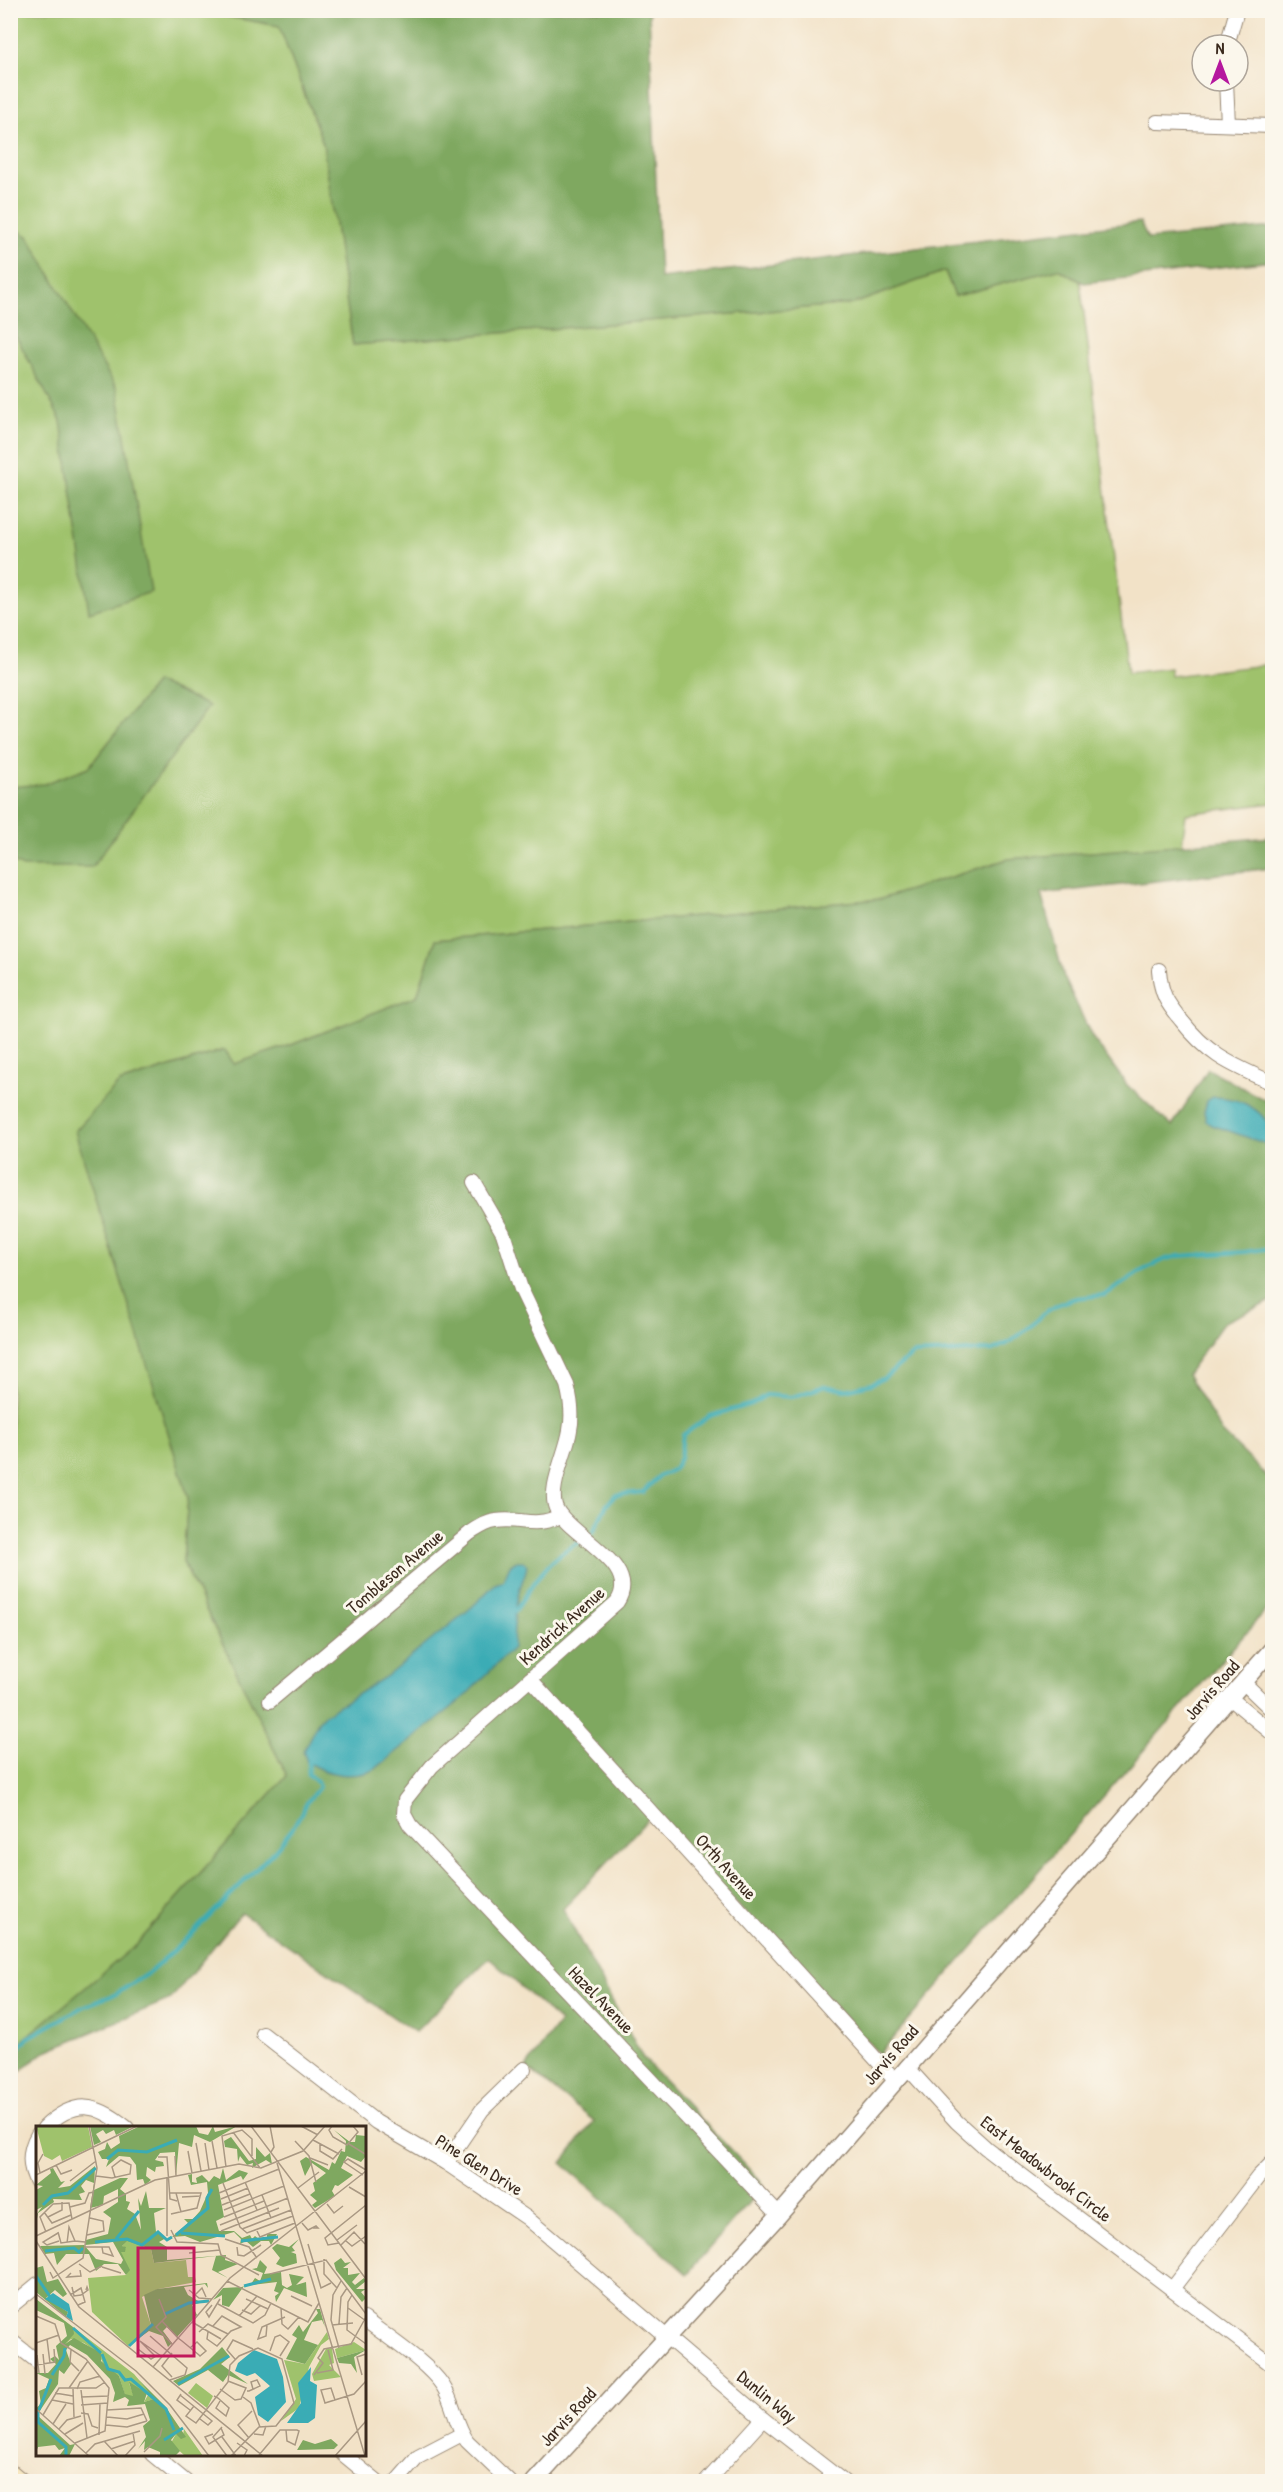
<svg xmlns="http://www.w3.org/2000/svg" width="1283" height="2492" font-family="'Patrick Hand',sans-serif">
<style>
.green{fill:#9fc26c;stroke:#6d7645;stroke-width:1.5}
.forest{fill:#7fa860;stroke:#5d693f;stroke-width:1.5}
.water{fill:#3aacb5;stroke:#3a6b6a;stroke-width:1.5}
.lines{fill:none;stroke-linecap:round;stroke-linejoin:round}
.stream{stroke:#3aacb5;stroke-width:4}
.minor-casing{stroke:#968672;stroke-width:16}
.tertiary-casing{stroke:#968672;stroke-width:19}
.secondary-casing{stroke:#968672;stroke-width:20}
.minor{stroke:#fff;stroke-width:14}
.tertiary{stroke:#fff;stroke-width:16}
.secondary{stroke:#f7e8c3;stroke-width:18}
.labels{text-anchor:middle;stroke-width:6;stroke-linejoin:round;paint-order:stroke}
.street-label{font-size:18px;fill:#3b2a1e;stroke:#fbf7ec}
.inset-river{fill:none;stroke:#3aacb5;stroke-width:3}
.inset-road{fill:none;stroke:#a99883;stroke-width:1.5}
.view{fill:#c2185b;fill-opacity:0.15;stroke:#c2185b;stroke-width:3}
.inset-edge{fill:none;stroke:#3b2a1e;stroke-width:3}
</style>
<rect width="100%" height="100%" fill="#fbf7ec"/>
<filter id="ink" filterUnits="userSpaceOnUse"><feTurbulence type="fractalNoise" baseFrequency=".0167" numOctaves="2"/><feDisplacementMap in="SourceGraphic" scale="12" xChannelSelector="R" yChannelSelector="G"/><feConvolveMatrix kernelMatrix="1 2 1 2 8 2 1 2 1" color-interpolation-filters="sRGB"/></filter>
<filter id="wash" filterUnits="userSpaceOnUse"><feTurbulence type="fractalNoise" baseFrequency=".008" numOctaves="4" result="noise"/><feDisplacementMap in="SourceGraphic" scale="24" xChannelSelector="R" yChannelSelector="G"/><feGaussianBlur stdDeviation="1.35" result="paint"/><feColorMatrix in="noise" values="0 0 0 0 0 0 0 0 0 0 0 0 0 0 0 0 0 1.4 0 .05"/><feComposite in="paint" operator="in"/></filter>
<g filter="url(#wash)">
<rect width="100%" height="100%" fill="#f2e2c7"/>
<!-- green -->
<path class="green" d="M11,11H198L279,26L323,143L353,345L853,304L945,271L955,296L1058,269L1080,281L1128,673L1170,668L1171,676L1272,664V803L1186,814L1182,845L1008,859L881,899L435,940L417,996L291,1045L233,1065L224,1050L119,1083L76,1131L188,1497L183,1562L287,1776L136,1945L11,2051Z"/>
<!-- forest -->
<g class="forest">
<path d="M198,11H649L660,278L1140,222L1148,239L1272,227V261L1084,283L1058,269L955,296L945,271L853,304L353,345L323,143L279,26Z"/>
<path d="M10,226L28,236L117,389L151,592L89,612L61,421L11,327Z"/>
<path d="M156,682L209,706L92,867H23L11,861V787L44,784L89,767Z"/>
<path d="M1272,837V868L1041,894L1064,977L1092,1037L1127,1085L1172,1126L1208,1069L1272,1104V1171L1268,1179L1272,1181V1301L1224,1322L1187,1374L1222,1432L1272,1481V1603L879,2054L652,1815L563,1909L643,2058L764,2185L687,2274L562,2163L594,2121L526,2067L560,2022L489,1958L415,2032L241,1913L171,1999L46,2051L11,2078L10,2051L136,1945L287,1776L183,1562L188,1497L75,1131L119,1083L225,1050L234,1064L291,1045L417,996L435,940L881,899L1008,859Z"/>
</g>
<!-- water -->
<g class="water">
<path d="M1213,1097C1241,1097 1273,1112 1272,1143L1266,1144L1212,1125L1206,1121L1204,1112L1207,1101Z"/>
<path d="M517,1561H523L527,1565C526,1575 521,1582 519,1592C514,1610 514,1630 513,1648L461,1700L374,1770C352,1779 327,1775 307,1762L303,1751L318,1722L325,1714L387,1676L472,1607L495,1584L503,1581L510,1565Z"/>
</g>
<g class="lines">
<!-- stream -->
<g class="stream">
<path d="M593,1532L606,1506L615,1495L643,1492L658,1477L674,1469L680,1458L683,1435L710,1416L752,1404L766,1395L792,1397L825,1386L845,1390L871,1384L884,1378L913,1354L993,1350L1010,1342L1031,1326L1042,1314L1061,1303L1076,1298L1105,1295L1143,1270L1166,1259L1179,1256L1244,1252L1272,1248"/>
<path d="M515,1612C531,1586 551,1554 580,1542"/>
<path d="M10,2057L28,2038L82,2007L116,1994L150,1972L194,1932L275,1850L292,1829L308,1801L319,1787L317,1782L308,1774L309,1761"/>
</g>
</g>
</g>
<g filter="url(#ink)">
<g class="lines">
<!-- minor casing -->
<g class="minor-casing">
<g id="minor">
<path d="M1227,45L1237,10"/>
<path d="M1226,81L1228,124"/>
<path d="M1157,122L1272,126"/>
<path d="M1159,970C1161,994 1166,1002 1181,1020C1210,1057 1231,1064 1272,1083"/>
<path d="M474,1183L503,1233L521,1289L567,1385C571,1400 573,1415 570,1430C567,1452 546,1491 557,1510C571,1537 642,1565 617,1602L432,1766L405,1800L404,1814L410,1825L779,2215"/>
<path d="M530,1679L895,2080"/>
<path d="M1244,1683L1272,1710"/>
<path d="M1230,1698L1272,1733"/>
<path d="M270,1701L470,1533C478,1528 486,1522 496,1521C523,1517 531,1529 561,1516"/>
<path d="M263,2034L376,2122L446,2163L527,2218L763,2419L844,2482"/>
<path d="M907,2067L957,2122L986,2148L1272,2365"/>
<path d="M44,2128C74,2099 96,2102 127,2128"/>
<path d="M38,2134C28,2151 28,2167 38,2184"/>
<path d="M446,2163L482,2110L524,2069"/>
<path d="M1172,2289L1258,2177L1272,2163"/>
<path d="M10,2307L38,2284"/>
<path d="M364,2319C387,2337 428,2363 443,2386C454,2403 455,2424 467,2441L510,2482"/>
<path d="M10,2340L38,2362"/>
<path d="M152,2454L186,2482"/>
<path d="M343,2454L377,2482"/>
<path d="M396,2482L418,2457L462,2434"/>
<path d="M706,2482L763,2419"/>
</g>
</g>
<!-- tertiary casing -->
<g class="tertiary-casing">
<path id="tertiary" d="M534,2482L779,2215L1272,1649"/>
</g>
<!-- secondary casing -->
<g class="secondary-casing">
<path id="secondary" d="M10,2473L21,2482"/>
</g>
<!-- minor -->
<use href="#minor" class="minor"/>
<!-- tertiary -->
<use href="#tertiary" class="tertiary"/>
<!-- secondary -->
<use href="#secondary" class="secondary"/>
</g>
</g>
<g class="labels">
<!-- street labels -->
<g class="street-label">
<text transform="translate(395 1572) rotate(-40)" y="6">Tombleson Avenue</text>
<text transform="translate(562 1626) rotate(-42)" y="6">Kendrick Avenue</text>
<text transform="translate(1212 1690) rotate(-49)" y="6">Jarvis Road</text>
<text transform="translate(726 1867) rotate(48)" y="6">Orth Avenue</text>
<text transform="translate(601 2000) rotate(46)" y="6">Hazel Avenue</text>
<text transform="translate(891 2055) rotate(-49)" y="6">Jarvis Road</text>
<text transform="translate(479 2165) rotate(32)" y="6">Pine Glen Drive</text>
<text transform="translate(1046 2169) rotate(38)" y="6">East Meadowbrook Circle</text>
<text transform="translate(767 2397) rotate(40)" y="6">Dunlin Way</text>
<text transform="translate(568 2417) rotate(-47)" y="6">Jarvis Road</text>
</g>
</g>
<!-- overview -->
<g transform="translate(36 2126)">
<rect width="330" height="330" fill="#f2e2c7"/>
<path d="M0,0H52L56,21L26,35L24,29L16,34L8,30ZM91,114L115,123L118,137L150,134L152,151H159L160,156L122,163L106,171L115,199L92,220L56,186L52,152L90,149L93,144L84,126L90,122L86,120ZM37,201L98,248L119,273L108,276L112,269L93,257L98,271L89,269L83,250L70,243L62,227L48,217L35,213L28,219ZM291,206L293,213L285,219L273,241L263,282L245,295L260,273L248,234L269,238ZM318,216L330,224L301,232L299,223ZM296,222L298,237L293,239L305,251L278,255L276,248L290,223ZM160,257L177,270L171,282L152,267ZM148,303L167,330H149L135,317L140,308L147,309Z" fill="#9fc26c"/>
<path d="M54,0H98L80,9L78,4L70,8L67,4L60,8L65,16L58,19ZM104,0H160L163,7L172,9L177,0L179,6L201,0L174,16L158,9L156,21L143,17L140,49L139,26L124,27L119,34L127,36L128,40L120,41L119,46L111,41L110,50L115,54L109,59L107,53L101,54L100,39L94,31L83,30L70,41L73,33H66L62,26L69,23L71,16L75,23L84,17L83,10ZM298,4L314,16H319L320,9L330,10V30L325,36L311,30L305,42L317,49L302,60L299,59L296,65L299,70L279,82L276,79L281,75L274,69L279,65L277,57L290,47L276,37L269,50L264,35L270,31L293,44L296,36L299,38L305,25L309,26L310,15ZM195,11L213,35L220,33V21L229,31L234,27L236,38L230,34L216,42L217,37L211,39L204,30L202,36L201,23L189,21L188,15ZM59,40L58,64L84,52H92L84,63L90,68V75L94,76L91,83L99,88L105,104L102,72L105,80L110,65L113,82H130L118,87L120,106L130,112L123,116L131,121V134L190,129L189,134L202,138L182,146L192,152L176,144L180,130L118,137L115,123L91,115L86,120L90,121L89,126H85L94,144L90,149L82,138H68L60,145L53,128H30L21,139L18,127L9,128L4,120L48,119L60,133L85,138L87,134L77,116L49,119L50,114L72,108L75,92L67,86L82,76V63L68,70L67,79L54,82L58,57L50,54L45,60L49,66L43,68L46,74L17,73L18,76L2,87L0,98V89L6,81L0,84V64L7,60L0,59L15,47L14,43L17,42L25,56L29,55L22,62L34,60ZM187,42L190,54L203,44L212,47L207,54L205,50L182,59L188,91L180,95L183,105H198L206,112L214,109L216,113L219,110L224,114L231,112V108H241L235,119L233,115H225L217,121L210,115L204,118L205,113L198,106L164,116L149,110L136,111L152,97L148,93H157L164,85L172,67L171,56L155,59L152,49L156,48V56L161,57L160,52L166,49L173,56L178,50L184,53ZM263,113L256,121L259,125L255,126L260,128L261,137L247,141L240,138L244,132L236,122L241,118L253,121ZM305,132L309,137L315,136L307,142H312V149L324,147L316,156L319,159L328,152L330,155L320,163H330L325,166L330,172L326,176L300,144L298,137ZM224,134L231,141L228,148L245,146L246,159L251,162L256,159L253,148L268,151L260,159L270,156L271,171L248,162L240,176L239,170L243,167L238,165L241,156L208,160L193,181L186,179V169L177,174L187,162L206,161L208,160L215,158L219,152L224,155L227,147L216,143L221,142ZM7,140L11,156L22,153L31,168L27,171L19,164L10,172L32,186L30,191L0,166V142ZM171,157L172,162L169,158L148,161L152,169L164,176L174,174L156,179L161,189L141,211L131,201L127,205L136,217L132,221L127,210L113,205L92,220L115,199L108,169L121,163ZM0,173L37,201L38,208L29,218L38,212L65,227V235L83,250L89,268L97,270L93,256L111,267L108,276L118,273L103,254L129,280L150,311L145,313L140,308L135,314L144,325L139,330H124V326L112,321L108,324L109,315L102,323L110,311L107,300L114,294L109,278L91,280L93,274L89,271L77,276L79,267L74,253L51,229L34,219L30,224L35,238L28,248L23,244L22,258L1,289L34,319L39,318L33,330H23L29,322L23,324L19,319L2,321L0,326V282L5,278L3,265L10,262L13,253L0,247H12L20,238L14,233L19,230L23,234L20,220L31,210L28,197L0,184ZM280,183H284L289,201L286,194L276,196L268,214L282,219L269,238L250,233L261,212L256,209L263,199L267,206L282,187ZM186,221L194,231L185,238L212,258L192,249L187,256L172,244L143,260L137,255L164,243ZM330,224L318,231L321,247L315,238L303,237L301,232ZM295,313L302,319L298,323L261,324L267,314L279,318Z" fill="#7fa860"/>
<path d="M17,167L33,178L37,195L30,191L32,186L9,173ZM218,224L241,233L247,251L250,276L232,296L222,289L219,271L234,260L219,247L211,250L199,245L202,237ZM275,241L274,255L281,259L279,292L272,297H251L265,277L262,257Z" fill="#3aacb5"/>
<path class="inset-river" d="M71,33L82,24L111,26L141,14M7,79L16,70L32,67L60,42M145,107L189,110M140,109L172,82L171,72L176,63M80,113L103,85M205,115L242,111M59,116L91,113L106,119L122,106L131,114L136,111M9,125L38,122L43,126L47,122M0,150L15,172M208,160L235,153M129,188L153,177L173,175M37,202L65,227M93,220L117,198M66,228L72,243L83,246L89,254L95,253L130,283L138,304M16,249L28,230L29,222M142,258L193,230M3,284L15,253M2,285V296L30,321V330M128,314L147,302"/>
<path class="inset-road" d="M215,0L330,153M234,0L238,21L235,26M265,0L282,9M296,0L293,4L297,11L311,19L322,6L317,0M197,6L224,42M277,14L303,28M176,15L181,42M259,15L273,30L280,56M160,17L165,45M169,17L173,44M284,18V25L297,33L306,23M313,18L329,28M152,25L156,47M139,30L140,50M122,31H131L134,73L141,75M274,32L292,39M241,37L329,330M20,39L25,48L36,44M190,41L186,10L206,4L216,13V30M4,47L2,37L7,28M0,49L101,0M327,49L308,36L312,33L330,44M60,50L76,52L94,48L95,39L85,34L76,41L79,51M34,55L60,35M209,56L221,84M187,57L204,101L211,107L257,90M313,61L330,71M262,62L283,46M134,67H165L161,82L135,88M140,67L145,86M183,67L243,43M226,69L235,92M146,71L165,70M185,73L212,62M291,78L298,87L307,80M186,79L214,68M34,81L49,77L53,67L58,66M188,84L248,60M8,86L16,97L35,89M12,91L26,84V76M188,91L228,75M266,97L272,104L280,100L282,102H277M184,99L252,72M206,103L255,84M135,104L141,116L182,118L185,129L223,149M185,105L243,82M221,105L224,111L259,97M10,106L4,91L17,78L33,77L36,93M22,106L25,117L39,115M22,107L7,116L11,119L23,115M51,109L68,105L67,95L54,92M0,110L119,54L203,38L225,42L267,25L289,0M131,110V52M189,113L213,121L221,132M301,114L321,99M0,115L43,181L227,330M310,115L316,120L330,110M31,117L33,101L39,115L49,116M303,117L292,119L289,112L330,79M272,118L285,162L295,157M305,119L318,106L329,118M49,121H73L77,130L67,127L66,121M201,121L202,129L208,130L225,119M153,127L184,124M288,133V148L301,162M43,138L54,146L66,140M66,141L85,147M14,146L17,152L47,132L61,42L53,0M35,147L31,151L45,150L44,144M234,148L290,134L330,188M191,155L272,196L283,177M36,161L38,170L45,169L52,164L51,161L50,164M153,164L163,172L176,173M0,168L100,245L134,279L173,330M34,169L45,162L49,176L42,179M159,169L166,162L170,171M316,169L312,176L311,204L330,218M255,170L276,180M123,173L130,191L120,201L136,218M210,173L232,183M182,178L217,197L229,189L235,177M176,179L170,186L173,191L184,173M245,182L246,198L252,203L263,191M312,182L330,195M206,184L215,188L225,179M0,190L19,198L25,217L50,233L73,262L69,305L39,317M203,190L221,170M126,195L142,212M156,196L185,213M303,198L305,171L311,162M231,199L230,210L222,213L226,201L249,191M296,199L317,197M163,206L172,198L192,208M172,206L171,213L181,220L195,205L205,201L186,190L177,200M114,210L151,242L149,249L134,254M142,212L146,215L163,229L164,230L170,225L161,216L154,222M11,213L14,237M0,217L23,209M303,222L295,194L297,169L305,155M102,223L115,233L120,230M35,224L34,236L43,245M234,225L239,211L244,209L253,216L244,230M136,227L126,240L136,251M7,228L9,248M1,229L3,247M119,230L104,215L125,230M199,233L191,224L197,214L217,223M0,239L19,236L18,223M117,241L194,152L330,45M281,247L297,244L292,224M278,249L287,237L282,232L288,223L315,218L330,191M326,249L321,231L330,228M33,262L52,235M37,263L38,291M41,263L44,256L64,250M184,263L199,274L205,273L210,262L192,255M45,264L51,312M211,265H213L224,260L221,254L215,256L217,263M19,267L37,270M145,268L141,274L154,284M144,269L176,295L172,299L164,293M178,270L182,272L193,282L190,290L180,282L184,275M45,271L73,270M207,271L215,277L224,301M16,274L37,278M299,274L295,262L285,264L289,277L318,268L330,255M45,279L72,277M158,280L150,290L160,297L192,256L194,239L203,230L222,222L246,233L258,277L240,300L223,301L195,330M0,283L53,330M71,284L105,282L111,295M45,287L52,288L56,300L62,302M7,289L23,262H60L69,256M71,291L91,293L108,288M17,298L30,278M70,299L91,301L111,295M186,301L177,311L191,330M23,303L31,294L45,290M29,308L47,297M177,308L169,311L173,318L188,309L185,302M218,308L227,309L230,300M63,309L64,277M186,311L200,330M213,312L202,299L216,285M68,315L82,330M201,317L211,324L208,330M75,323L99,315M108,326L124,310L126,302M50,327L59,318L104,305M223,329L244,304H261L263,305L259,319L251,315L250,304M89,330L99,319L97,307M299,330L330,295"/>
<path class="view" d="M102,122H158V230H102Z"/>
<rect width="330" height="330" class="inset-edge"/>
</g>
<!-- margin -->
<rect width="1283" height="2492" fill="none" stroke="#fbf7ec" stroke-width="36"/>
<!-- north arrow -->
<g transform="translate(1220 63)"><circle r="28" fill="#fbf7ec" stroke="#aea59a" stroke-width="1.5"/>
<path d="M0-4.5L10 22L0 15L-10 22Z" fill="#b5179e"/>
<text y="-9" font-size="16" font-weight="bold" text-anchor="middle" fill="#3b2a1e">N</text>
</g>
</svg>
